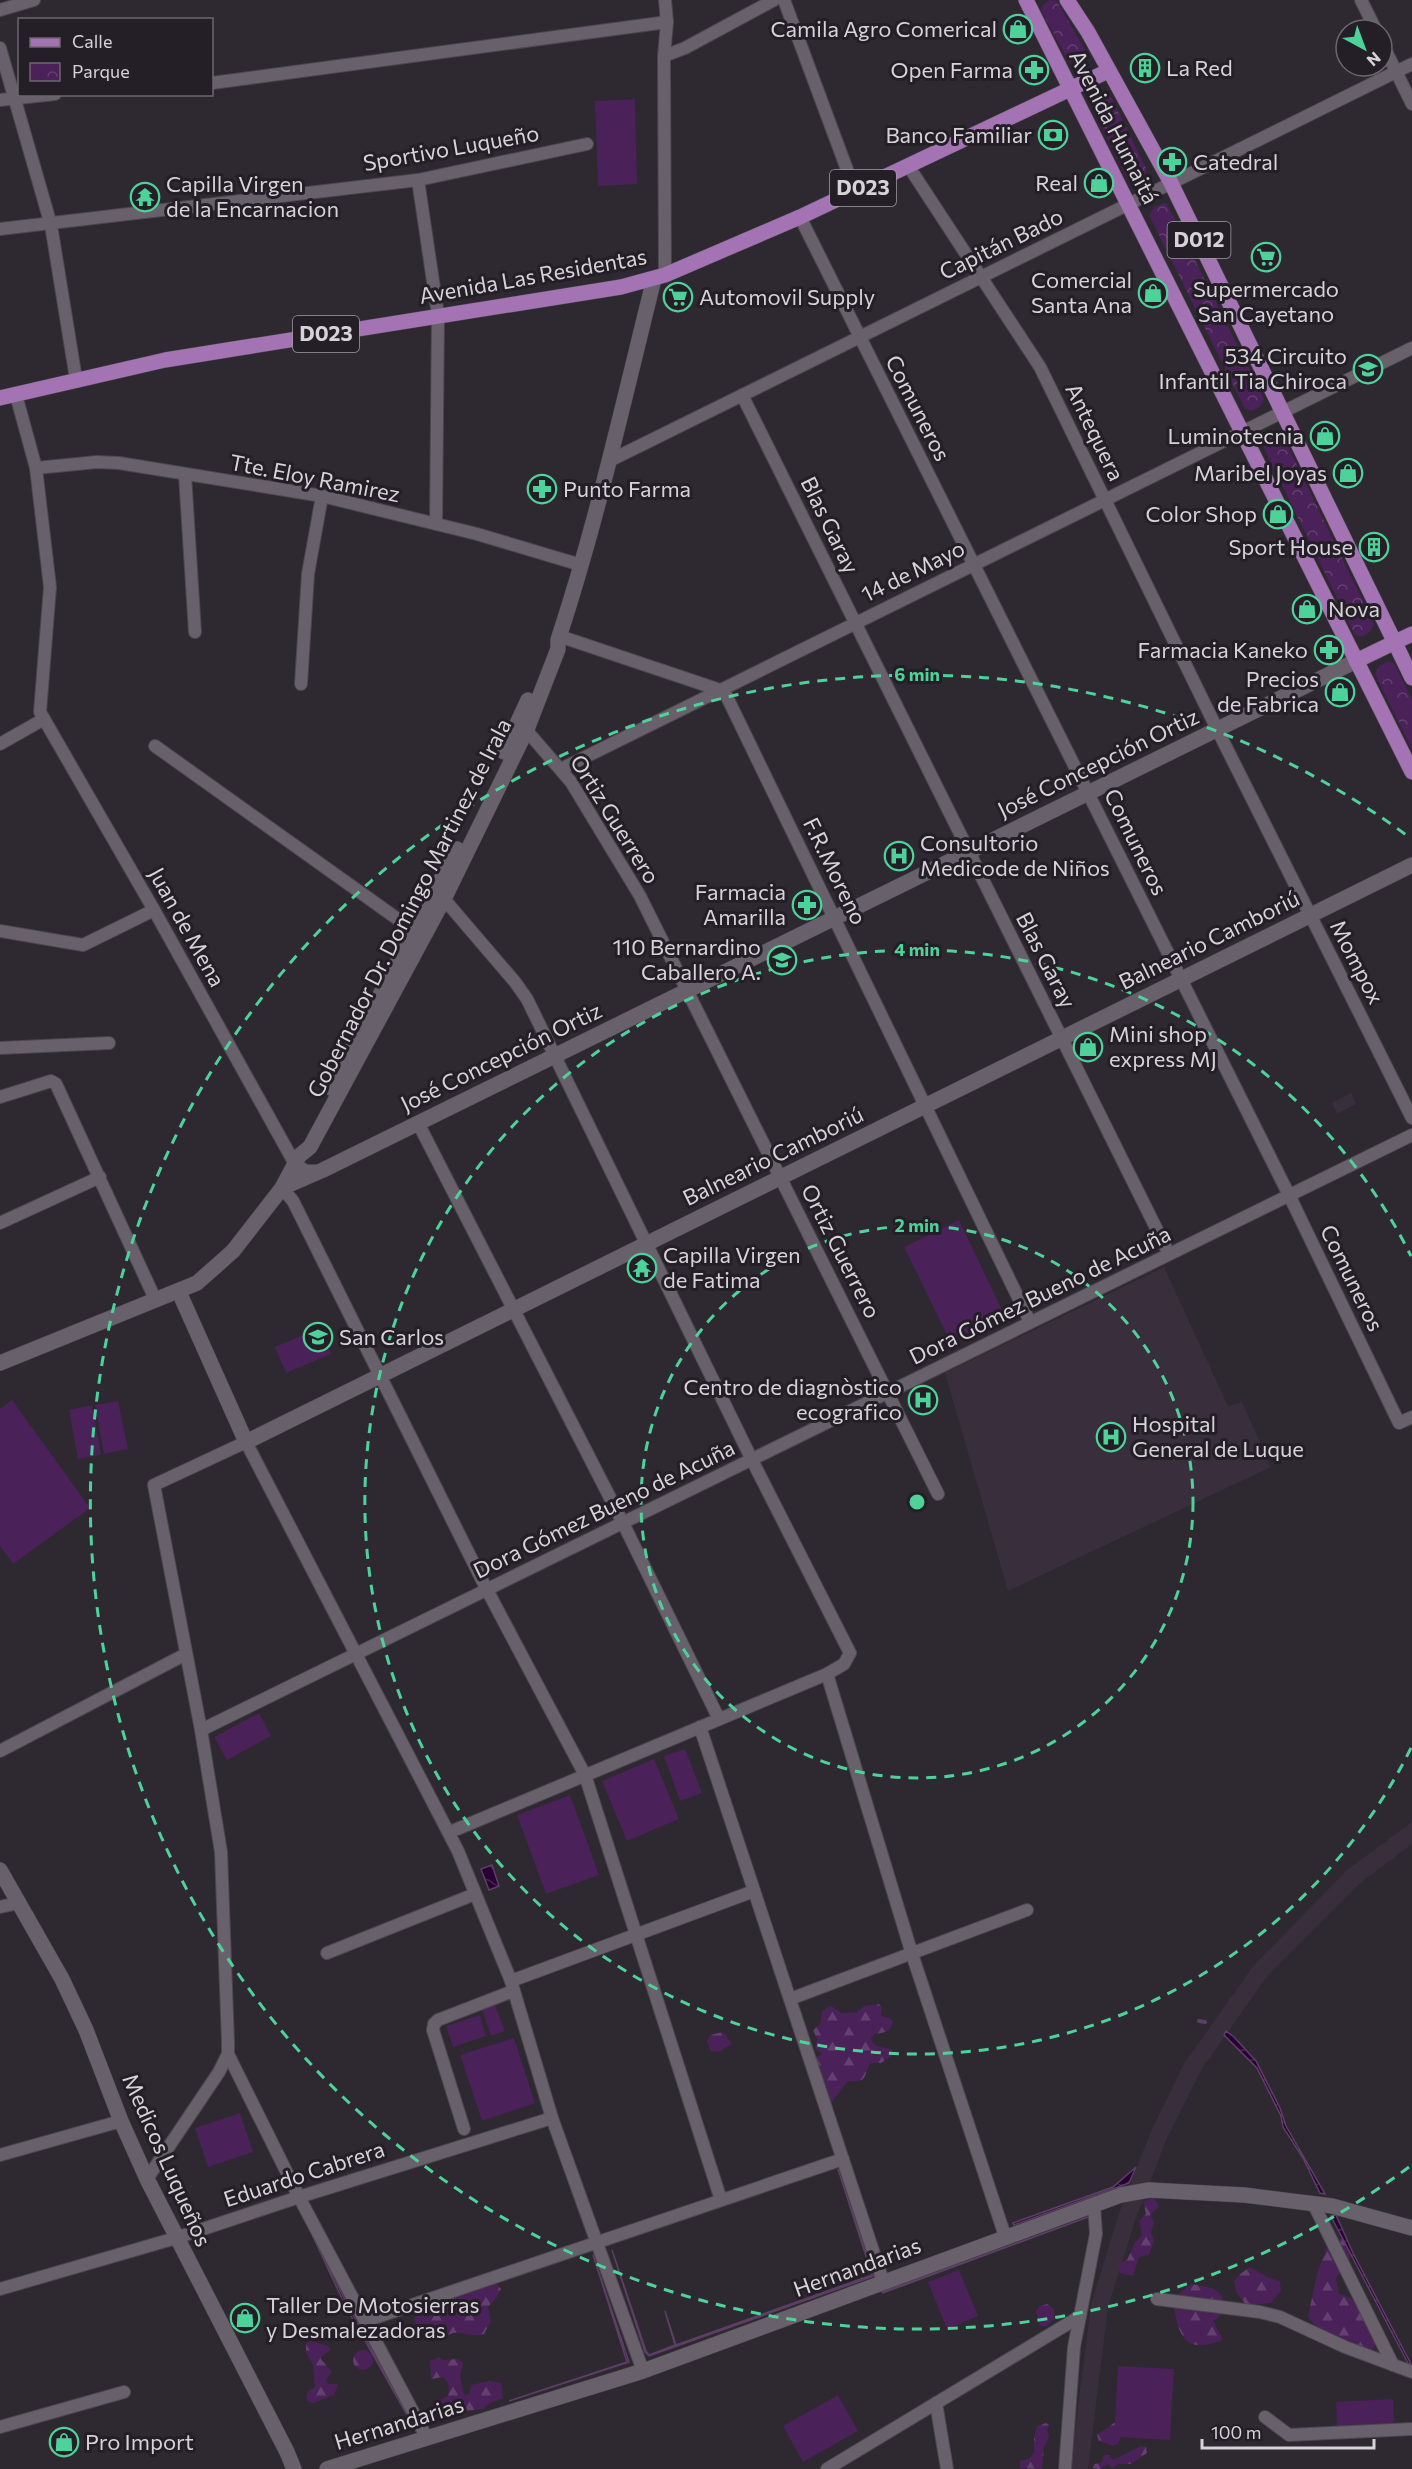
<svg xmlns="http://www.w3.org/2000/svg" width="1412" height="2469" font-family="Commissioner,sans-serif">
<style>
.built{fill:#382e3c}
.forest{fill:url(#forest-firs)}
.park{fill:url(#park-crowns)}
.pitch{fill:#4a2158}
.water{fill:url(#water-waves);stroke:#5d3f66;stroke-width:1.5}
.lines{fill:none;stroke-linecap:round;stroke-linejoin:round}
.stream{stroke:#5d3f66;stroke-width:4}
.minor-casing{stroke:#4c464e;stroke-width:14}
.tertiary-casing{stroke:#4c464e;stroke-width:16}
.primary-casing{stroke:#4c464e;stroke-width:16}
.minor{stroke:#68616b;stroke-width:12}
.tertiary{stroke:#68616b;stroke-width:15}
.primary{stroke:#a373b4;stroke-width:15}
.ring{fill:none;stroke:#4dd39a;stroke-width:3;stroke-dasharray:10 8}
.labels{text-anchor:middle;stroke-width:6;stroke-linejoin:round;paint-order:stroke}
.shield{fill:#241e27;stroke:#a19ca3;stroke-width:1.5}
.shield-label{font-size:21px;font-weight:bold;fill:#d7d2d8}
.poi-label{font-size:22px;fill:#d7d2d8;stroke:#241e27;text-anchor:end}
.street-label{font-size:22px;fill:#d7d2d8;stroke:#241e27}
.centre{fill:#4dd39a;stroke:#241e27;stroke-width:3}
.ring-label{font-size:18px;text-anchor:middle;font-weight:bold;fill:#4dd39a;stroke:#241e27;stroke-width:6;stroke-linejoin:round;paint-order:stroke}
</style>
<defs>
<pattern id="forest-firs" width="22" height="20" patternUnits="userSpaceOnUse" patternTransform="scale(1.5)"><rect width="22" height="20" fill="#4a2158"/><path d="M5 1l3.5 6h-7zM16 11l3.5 6h-7z" fill="#63406f"/></pattern>
<pattern id="park-crowns" width="20" height="18" patternUnits="userSpaceOnUse" patternTransform="scale(1.5)"><rect width="20" height="18" fill="#4a2158"/><path d="M2 6a3 3 0 1 1 6 0M12 15a3 3 0 1 1 6 0" fill="none" stroke="#63406f"/></pattern>
<pattern id="water-waves" width="16" height="10" patternUnits="userSpaceOnUse" patternTransform="scale(1.5)"><rect width="16" height="10" fill="#290035"/><path d="M0 5q4-4 8 0t8 0" fill="none" stroke="#472452"/></pattern>
</defs>
<rect width="100%" height="100%" fill="#2e2831"/>
<!-- built -->
<g class="built">
<path d="M1351,1093L1356,1104L1337,1114L1332,1103Z"/>
<path d="M1164,1267L1228,1406L1242,1402L1271,1467L1008,1591L945,1373Z"/>
<path d="M1412,1822V1844L1358,1885L1268,1975L1201,2070L1167,2138L1136,2218L1108,2307L1088,2469H1070L1091,2304L1119,2213L1151,2131L1185,2062L1254,1965L1348,1869Z"/>
</g>
<!-- forest -->
<g class="forest">
<path d="M879,2004L882,2007L881,2016L890,2018L893,2022C891,2032 883,2033 874,2034L871,2038C874,2050 884,2046 893,2050V2055L881,2063H871C862,2075 870,2083 848,2081L831,2103H828L815,2058L822,2054L815,2048L817,2039L813,2030L820,2024L822,2011L831,2006L842,2013L857,2012L864,2006Z"/>
<path d="M723,2032L732,2044L718,2052L711,2051L707,2042L710,2035Z"/>
<path d="M1154,2198L1159,2206L1150,2215L1154,2223L1151,2232L1154,2241L1149,2255L1139,2257L1133,2276L1120,2273L1118,2264L1127,2260L1135,2242L1142,2235L1139,2221L1146,2214L1143,2201Z"/>
<path d="M1342,2238L1350,2246V2258L1336,2278L1339,2294C1362,2298 1371,2323 1378,2343L1364,2358L1317,2328L1308,2317L1317,2274L1326,2249Z"/>
<path d="M1250,2267L1269,2278L1280,2281L1281,2291L1271,2303L1246,2305L1236,2292L1234,2281L1240,2274Z"/>
<path d="M495,2282L501,2289L497,2297L488,2307L491,2321L484,2334C473,2338 464,2331 453,2333C446,2335 443,2339 434,2337L428,2331L423,2332L414,2321L415,2316L418,2315L423,2307Z"/>
<path d="M1191,2284C1197,2285 1205,2286 1211,2288C1228,2294 1228,2314 1213,2321L1223,2340C1181,2356 1179,2333 1172,2299Z"/>
<path d="M1047,2304L1054,2309V2319L1047,2326H1040L1036,2311L1040,2306Z"/>
<path d="M311,2341L328,2346L330,2350L320,2358L332,2372L326,2380L328,2384H338L334,2395L314,2403L309,2402L306,2398L307,2393L315,2387L313,2365L306,2353V2343Z"/>
<circle cx="363" cy="2360" r="10"/>
<path d="M439,2357L443,2360L458,2359L463,2363L460,2376L464,2395L469,2394L471,2385L490,2381L501,2383L503,2398L490,2403L484,2409L465,2411L456,2416L438,2413L433,2406L435,2402L448,2396C449,2388 450,2382 443,2377L431,2379L430,2361Z"/>
<path d="M1046,2423L1049,2425L1047,2430L1049,2437L1044,2447L1042,2469L1020,2468V2461L1029,2459L1034,2453V2438L1037,2426Z"/>
<path d="M1114,2423H1116L1122,2435L1118,2444L1113,2446L1099,2441L1097,2435Z"/>
<path d="M1141,2446L1146,2447L1147,2453L1131,2464H1118L1112,2468L1108,2464L1100,2469L1092,2468L1094,2464L1101,2463L1104,2455H1109L1113,2460Z"/>
</g>
<!-- park -->
<g class="park">
<path d="M1049,0L1057,1L1086,52L1085,56L1076,62L1068,61L1041,10L1042,6Z"/>
<path d="M1107,96L1111,97L1147,170C1145,177 1138,181 1131,182L1128,180L1092,107L1097,101Z"/>
<path d="M1164,203L1167,204L1264,399L1260,407L1252,411L1245,409L1149,215L1154,207Z"/>
<path d="M1278,431L1282,434L1374,624C1372,632 1363,639 1355,635L1262,444L1263,439Z"/>
<path d="M1388,661L1394,663L1412,700V749L1375,674L1379,666Z"/>
</g>
<!-- pitch -->
<g class="pitch">
<path d="M635,99L637,184L598,186L595,101Z"/>
<path d="M959,1220L1004,1314L950,1341L904,1247Z"/>
<path d="M320,1328L331,1354L286,1373L275,1347Z"/>
<path d="M12,1400L90,1508L13,1564L0,1546V1409Z"/>
<path d="M118,1401L128,1449L104,1454L95,1405Z"/>
<path d="M92,1405L101,1455L78,1459L69,1410Z"/>
<path d="M259,1713L271,1736L227,1760L214,1737Z"/>
<path d="M685,1749L702,1793L680,1801L664,1756Z"/>
<path d="M654,1759L679,1819L627,1841L602,1781Z"/>
<path d="M570,1795L599,1875L546,1894L517,1815Z"/>
<path d="M495,2005L505,2031L491,2036L482,2009Z"/>
<path d="M480,2015L486,2036L453,2047L446,2026Z"/>
<path d="M514,2038L535,2103L482,2121L460,2055Z"/>
<path d="M240,2113L253,2152L208,2167L195,2128Z"/>
<path d="M959,2270L978,2316L947,2329L928,2282Z"/>
<path d="M1118,2366L1174,2369L1170,2440L1114,2437Z"/>
<path d="M838,2395L858,2431L803,2462L783,2426Z"/>
<path d="M1393,2399L1394,2425L1337,2428L1336,2402Z"/>
</g>
<!-- water -->
<g class="water">
<path d="M492,1865L499,1886L489,1890L481,1869Z"/>
<path d="M1226,2031L1234,2037L1256,2061L1280,2108L1286,2126L1325,2194L1320,2193L1303,2158L1283,2127L1281,2116L1257,2068L1224,2035Z"/>
<path d="M1136,2167L1129,2183L1014,2225L1013,2223L1113,2187Z"/>
<path d="M838,2169L874,2276L649,2356L645,2352L612,2250L646,2351L649,2355L675,2345L665,2311L676,2345L872,2275Z"/>
<path d="M300,2209L348,2306L417,2433L346,2307Z"/>
<path d="M1336,2215L1353,2253L1412,2366L1408,2363L1335,2224L1331,2216Z"/>
<path d="M1088,2217L883,2293L882,2292Z"/>
<path d="M593,2255L629,2362L509,2401L627,2362Z"/>
</g>
<g class="lines">
<!-- stream -->
<path class="stream" d="M1199,2021L1205,2022"/>
<!-- minor casing -->
<g class="minor-casing">
<g id="minor">
<path d="M665,0L667,22L664,56L665,275"/>
<path d="M784,0L855,191"/>
<path d="M1361,0L1376,30"/>
<path d="M0,10L34,0"/>
<path d="M1382,43L1412,104"/>
<path d="M0,48L51,225L76,379"/>
<path d="M664,56L685,48L774,0"/>
<path d="M212,83L667,22"/>
<path d="M0,100L55,94"/>
<path d="M909,167L1040,367L1217,729L1412,1118"/>
<path d="M418,180L438,315L436,524"/>
<path d="M800,217L1289,1195L1399,1423L1412,1417"/>
<path d="M0,229L418,180L587,144"/>
<path d="M16,395L36,468L50,587L40,712L154,910L295,1164L306,1171H318"/>
<path d="M742,395L1169,1254"/>
<path d="M609,461L1412,64"/>
<path d="M36,468L97,462L119,463L322,496L477,534L581,565"/>
<path d="M185,475L195,632"/>
<path d="M559,636L720,690L726,695L1030,1322"/>
<path d="M301,684L308,574L322,496"/>
<path d="M521,724L571,782L640,896L938,1494"/>
<path d="M0,744L44,719"/>
<path d="M155,746L420,935"/>
<path d="M561,769L1412,348"/>
<path d="M444,899L515,982L527,999L752,1460L850,1653L844,1664L827,1674L450,1832"/>
<path d="M0,931L83,945L154,910"/>
<path d="M0,1048L109,1043"/>
<path d="M0,1097L51,1081L56,1084L156,1301"/>
<path d="M418,1123L623,1523L719,1719"/>
<path d="M282,1188L293,1201L486,1588L585,1775L721,2200"/>
<path d="M0,1223L100,1177"/>
<path d="M827,1674L912,1954L1005,2236"/>
<path d="M700,1727L883,2281"/>
<path d="M201,1730L1412,1135"/>
<path d="M0,1751L186,1654"/>
<path d="M0,1907L19,1903"/>
<path d="M327,1953L475,1894"/>
<path d="M511,1981L754,1891"/>
<path d="M790,1999L1027,1910"/>
<path d="M228,2054L299,2197L427,2438"/>
<path d="M464,2129L433,2030L434,2024L438,2020L513,1991"/>
<path d="M0,2155L121,2121"/>
<path d="M147,2179L219,2072L228,2054V2042L221,1852L201,1730L154,1485L246,1442L458,1851L511,1981L552,2118L643,2371"/>
<path d="M1313,2203L1393,2365"/>
<path d="M0,2289L176,2238L299,2197L552,2118"/>
<path d="M1157,2299L1260,2312L1280,2317L1345,2347L1412,2372"/>
<path d="M365,2321L843,2159"/>
<path d="M936,2403L947,2469"/>
<path d="M1265,2417L1289,2435L1412,2429"/>
<path d="M0,2427L124,2392"/>
<path d="M827,2469L1079,2317"/>
<path d="M1065,2469L1074,2347L1096,2234L1094,2205"/>
</g>
</g>
<!-- tertiary casing -->
<g class="tertiary-casing">
<g id="tertiary">
<path d="M504,752L528,700"/>
<path d="M331,1088L457,849"/>
<path d="M282,1188L323,1170L1356,661"/>
<path d="M179,1292L246,1442L1412,865"/>
<path d="M0,1363L197,1283L233,1251L282,1188L299,1156L310,1147L444,899L527,729L558,649V640C597,522 624,399 654,279"/>
<path d="M0,1870L62,1979L86,2030L121,2121L147,2179L287,2452L294,2469"/>
<path d="M327,2469L643,2371L1121,2195L1149,2190L1244,2195L1332,2206L1412,2228"/>
</g>
</g>
<!-- primary casing -->
<g class="primary-casing">
<g id="primary">
<path d="M1026,0L1412,772"/>
<path d="M1067,0L1088,32L1171,183L1412,678"/>
<path d="M0,398L165,360L621,287L665,275L800,217L1108,71"/>
<path d="M1356,661L1412,634"/>
</g>
</g>
<!-- minor -->
<use href="#minor" class="minor"/>
<!-- tertiary -->
<use href="#tertiary" class="tertiary"/>
<!-- primary -->
<use href="#primary" class="primary"/>
</g>
<!-- distance rings -->
<g class="ring">
<circle cx="917" cy="1502" r="276"/>
<path d="M1411 1748A552 552 0 1 1 1411 1256"/>
<path d="M1409 2167A827 827 0 1 1 1409 837"/>
</g>
<!-- icons -->
<defs>
<g id="shop-ring" transform="scale(1.5)"><circle r="9.5" fill="#241e27" stroke="#4dd39a" stroke-width="1.5"/><path d="M-5-2.5h2.3a2.7 3.5 0 0 1 5.4 0H5L5.5 6h-11ZM-1.5-2.5h3a1.5 2.3 0 0 0-3 0Z" fill="#4dd39a"/></g>
<g id="building-ring" transform="scale(1.5)"><circle r="9.5" fill="#241e27" stroke="#4dd39a" stroke-width="1.5"/><path d="M-4-6H4V6H1V3H-1V6H-4ZM-2.5-4.3h1.7v1.8h-1.7ZM.8-4.3h1.7v1.8H.8ZM-2.5-1h1.7V.8h-1.7ZM.8-1h1.7V.8H.8Z" fill="#4dd39a"/></g>
<g id="pharmacy-ring" transform="scale(1.5)"><circle r="9.5" fill="#241e27" stroke="#4dd39a" stroke-width="1.5"/><path d="M-2-6h4v4h4v4h-4v4h-4v-4h-4v-4h4Z" fill="#4dd39a"/></g>
<g id="bank-ring" transform="scale(1.5)"><circle r="9.5" fill="#241e27" stroke="#4dd39a" stroke-width="1.5"/><path d="M-6-4H6V4H-6ZM0-2.3a2.3 2.3 0 1 0 0 4.6a2.3 2.3 0 1 0 0-4.6Z" fill="#4dd39a"/></g>
<g id="temple-ring" transform="scale(1.5)"><circle r="9.5" fill="#241e27" stroke="#4dd39a" stroke-width="1.5"/><path d="M0-6L5-2H3V0L6.5 2.5H4V6H1.5V3h-3V6H-4V2.5H-6.5L-3 0V-2H-5Z" fill="#4dd39a"/></g>
<g id="supermarket-ring" transform="scale(1.5)"><circle r="9.5" fill="#241e27" stroke="#4dd39a" stroke-width="1.5"/><path d="M-6-5.5h2.5l.6 2H6L4.5 2H-2.5L-4.4-4H-6ZM-1.5 3.2a1.3 1.3 0 1 0 .1 0ZM3 3.2a1.3 1.3 0 1 0 .1 0Z" fill="#4dd39a"/></g>
<g id="school-ring" transform="scale(1.5)"><circle r="9.5" fill="#241e27" stroke="#4dd39a" stroke-width="1.5"/><path d="M0-5L7-2L0 1L-7-2ZM-4 1L0 2.5L4 1V4Q0 6-4 4Z" fill="#4dd39a"/></g>
<g id="hospital-ring" transform="scale(1.5)"><circle r="9.5" fill="#241e27" stroke="#4dd39a" stroke-width="1.5"/><path d="M-5-5h3v3.5h4V-5h3V5h-3V1.5h-4V5h-3Z" fill="#4dd39a"/></g>
</defs>
<g fill-rule="evenodd">
<use href="#shop-ring" x="1018" y="29"/>
<use href="#building-ring" x="1145" y="68"/>
<use href="#pharmacy-ring" x="1034" y="70"/>
<use href="#bank-ring" x="1053" y="135"/>
<use href="#pharmacy-ring" x="1172" y="162"/>
<use href="#shop-ring" x="1099" y="183"/>
<use href="#temple-ring" x="145" y="197"/>
<use href="#supermarket-ring" x="1266" y="257"/>
<use href="#shop-ring" x="1153" y="293"/>
<use href="#supermarket-ring" x="678" y="297"/>
<use href="#school-ring" x="1368" y="369"/>
<use href="#shop-ring" x="1325" y="436"/>
<use href="#shop-ring" x="1348" y="473"/>
<use href="#pharmacy-ring" x="542" y="489"/>
<use href="#shop-ring" x="1278" y="514"/>
<use href="#building-ring" x="1374" y="547"/>
<use href="#shop-ring" x="1307" y="609"/>
<use href="#pharmacy-ring" x="1329" y="650"/>
<use href="#shop-ring" x="1340" y="692"/>
<use href="#hospital-ring" x="899" y="856"/>
<use href="#pharmacy-ring" x="807" y="905"/>
<use href="#school-ring" x="782" y="960"/>
<use href="#shop-ring" x="1088" y="1047"/>
<use href="#temple-ring" x="642" y="1268"/>
<use href="#school-ring" x="318" y="1337"/>
<use href="#hospital-ring" x="923" y="1400"/>
<use href="#hospital-ring" x="1111" y="1437"/>
<use href="#shop-ring" x="245" y="2318"/>
<use href="#shop-ring" x="64" y="2442"/>
</g>
<g class="labels">
<!-- shield labels -->
<g class="shield">
<rect x="830" y="170" width="66" height="36" rx="4.5"/>
<rect x="1167.5" y="222" width="63" height="36" rx="4.5"/>
<rect x="293" y="316" width="66" height="36" rx="4.5"/>
</g>
<g class="shield-label">
<text x="863" y="195">D023</text>
<text x="1199" y="247">D012</text>
<text x="326" y="341">D023</text>
</g>
<!-- poi labels -->
<g class="poi-label">
<text x="997" y="37">Camila Agro Comerical</text>
<text x="1166" y="76" text-anchor="start">La Red</text>
<text x="1013" y="78">Open Farma</text>
<text x="1032" y="143">Banco Familiar</text>
<text x="1193" y="170" text-anchor="start">Catedral</text>
<text x="1078" y="191">Real</text>
<text x="166" y="192" text-anchor="start">Capilla Virgen<tspan x="166" dy="25">de la Encarnacion</tspan></text>
<text x="1132" y="288">Comercial<tspan x="1132" dy="25">Santa Ana</tspan></text>
<text x="1266" y="297" text-anchor="middle">Supermercado<tspan x="1266" dy="25">San Cayetano</tspan></text>
<text x="699" y="305" text-anchor="start">Automovil Supply</text>
<text x="1347" y="364">534 Circuito<tspan x="1347" dy="25">Infantil Tia Chiroca</tspan></text>
<text x="1304" y="444">Luminotecnia</text>
<text x="1327" y="481">Maribel Joyas</text>
<text x="563" y="497" text-anchor="start">Punto Farma</text>
<text x="1257" y="522">Color Shop</text>
<text x="1353" y="555">Sport House</text>
<text x="1328" y="617" text-anchor="start">Nova</text>
<text x="1308" y="658">Farmacia Kaneko</text>
<text x="1319" y="687">Precios<tspan x="1319" dy="25">de Fabrica</tspan></text>
<text x="920" y="851" text-anchor="start">Consultorio<tspan x="920" dy="25">Medicode de Niños</tspan></text>
<text x="786" y="900">Farmacia<tspan x="786" dy="25">Amarilla</tspan></text>
<text x="761" y="955">110 Bernardino<tspan x="761" dy="25">Caballero A.</tspan></text>
<text x="1109" y="1042" text-anchor="start">Mini shop<tspan x="1109" dy="25">express MJ</tspan></text>
<text x="663" y="1263" text-anchor="start">Capilla Virgen<tspan x="663" dy="25">de Fatima</tspan></text>
<text x="339" y="1345" text-anchor="start">San Carlos</text>
<text x="902" y="1395">Centro de diagnòstico<tspan x="902" dy="25">ecografico</tspan></text>
<text x="1132" y="1432" text-anchor="start">Hospital<tspan x="1132" dy="25">General de Luque</tspan></text>
<text x="266" y="2313" text-anchor="start">Taller De Motosierras<tspan x="266" dy="25">y Desmalezadoras</tspan></text>
<text x="85" y="2450" text-anchor="start">Pro Import</text>
</g>
<!-- street labels -->
<g class="street-label">
<text transform="translate(1114 127) rotate(63)" y="8">Avenida Humaitá</text>
<text transform="translate(451 148) rotate(-10)" y="8">Sportivo Luqueño</text>
<text transform="translate(1001 244) rotate(-26)" y="8">Capitán Bado</text>
<text transform="translate(533 276) rotate(-10)" y="8">Avenida Las Residentas</text>
<text transform="translate(918 408) rotate(63)" y="8">Comuneros</text>
<text transform="translate(1095 432) rotate(64)" y="8">Antequera</text>
<text transform="translate(315 478) rotate(11)" y="8">Tte. Eloy Ramirez</text>
<text transform="translate(830 525) rotate(64)" y="8">Blas Garay</text>
<text transform="translate(913 571) rotate(-26)" y="8">14 de Mayo</text>
<text transform="translate(1098 763) rotate(-26)" y="8">José Concepción Ortiz</text>
<text transform="translate(615 819) rotate(58)" y="8">Ortiz Guerrero</text>
<text transform="translate(1136 842) rotate(64)" y="8">Comuneros</text>
<text transform="translate(835 871) rotate(64)" y="8">F.R.Moreno</text>
<text transform="translate(409 908) rotate(-63)" y="8">Gobernador Dr. Domingo Martinez de Irala</text>
<text transform="translate(187 927) rotate(61)" y="8">Juan de Mena</text>
<text transform="translate(1209 940) rotate(-26)" y="8">Balneario Camboriú</text>
<text transform="translate(1046 960) rotate(63)" y="8">Blas Garay</text>
<text transform="translate(1357 962) rotate(63)" y="8">Mompox</text>
<text transform="translate(501 1057) rotate(-26)" y="8">José Concepción Ortiz</text>
<text transform="translate(773 1156) rotate(-26)" y="8">Balneario Camboriú</text>
<text transform="translate(841 1251) rotate(63)" y="8">Ortiz Guerrero</text>
<text transform="translate(1352 1278) rotate(64)" y="8">Comuneros</text>
<text transform="translate(1040 1295) rotate(-26)" y="8">Dora Gómez Bueno de Acuña</text>
<text transform="translate(604 1509) rotate(-26)" y="8">Dora Gómez Bueno de Acuña</text>
<text transform="translate(167 2160) rotate(66)" y="8">Medicos Luqueños</text>
<text transform="translate(304 2174) rotate(-18)" y="8">Eduardo Cabrera</text>
<text transform="translate(857 2267) rotate(-20)" y="8">Hernandarias</text>
<text transform="translate(399 2423) rotate(-17)" y="8">Hernandarias</text>
</g>
</g>
<circle cx="917" cy="1502" r="9" class="centre"/>
<g class="ring-label">
<text x="917" y="681">6 min</text>
<text x="917" y="956">4 min</text>
<text x="917" y="1232">2 min</text>
</g>
<!-- legend -->
<rect x="18" y="18" width="195" height="78" fill="#241e27" stroke="#6c666e" stroke-width="1.5"/>
<rect x="30" y="38" width="30" height="9" fill="#a373b4" stroke="#6c666e" stroke-width="1.5"/>
<text x="72" y="48" font-size="18" fill="#d7d2d8">Calle</text>
<rect x="30" y="63" width="30" height="18" fill="url(#park-crowns)" stroke="#6c666e" stroke-width="1.5"/>
<text x="72" y="78" font-size="18" fill="#d7d2d8">Parque</text>
<!-- north arrow -->
<g transform="translate(1364 48) rotate(139)"><circle r="28" fill="#241e27" stroke="#6c666e" stroke-width="1.5"/>
<path d="M0-4.5L10 22L0 15L-10 22Z" fill="#4dd39a"/>
<text y="-9" font-size="16" font-weight="bold" text-anchor="middle" fill="#d7d2d8">N</text>
</g>
<!-- scale -->
<path d="M1202 2439v9h172v-9" fill="none" stroke="#d7d2d8" stroke-width="3"/>
<text x="1211" y="2439" font-size="18" fill="#d7d2d8" stroke="#241e27" stroke-width="4.5" paint-order="stroke">100 m</text>
</svg>
